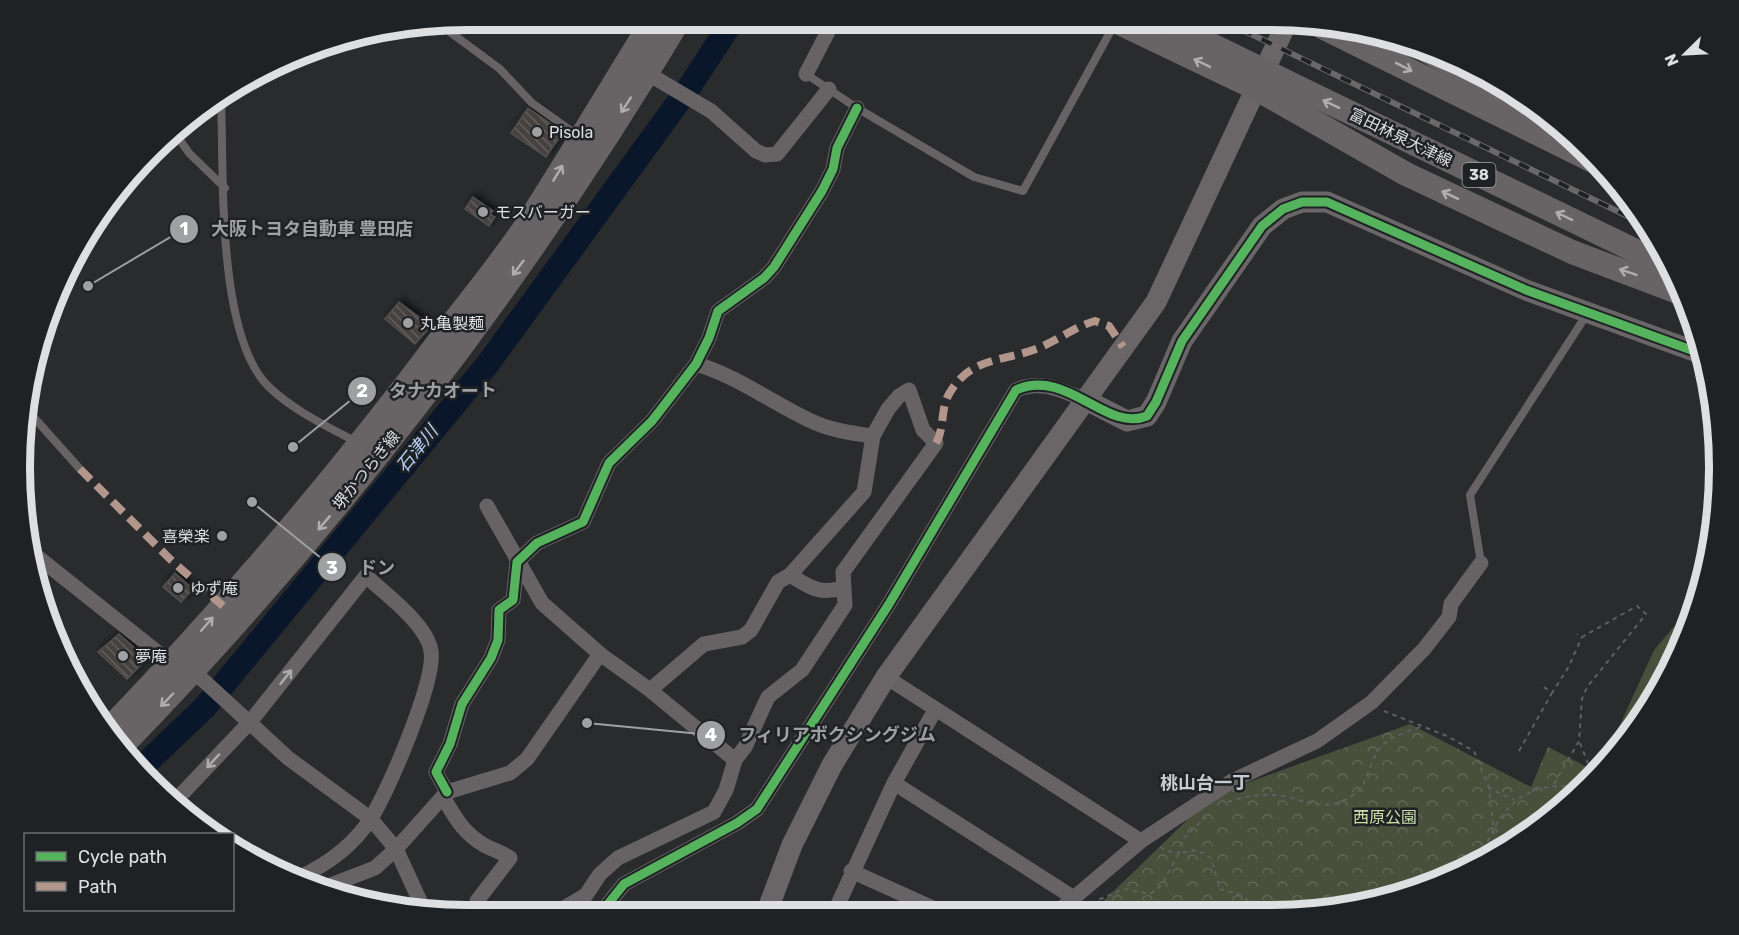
<svg xmlns="http://www.w3.org/2000/svg" width="1739" height="935" font-family="Rubik,'Noto Sans JP',sans-serif">
<style>
.park{fill:url(#park-crowns)}
.pitch{fill:#484f3b}
.lines{fill:none;stroke-linecap:round;stroke-linejoin:round}
.river{stroke:#0a172a;stroke-width:24}
.building{fill:url(#building-back-hatch);stroke:#505051;stroke-width:1.5;filter:url(#shadow)}
.path{stroke:#615f60;stroke-width:2;stroke-dasharray:4.5 4.5;stroke-linecap:butt}
.lane{stroke:#676364;stroke-width:8}
.street{stroke:#676364;stroke-width:15}
.secondary{stroke:#6a6667;stroke-width:21}
.primary{stroke:#686365;stroke-width:24}
.rail-casing{stroke:#6b6869;stroke-width:6}
.rail{stroke:#1f2224;stroke-width:4;stroke-dasharray:11;stroke-linecap:butt}
.primary-bridge{stroke:#686365;stroke-width:24}
.quiet{stroke:#b2968c;stroke-width:8;stroke-dasharray:15 8;stroke-linecap:butt}
.cycleway-casing{stroke:#1f2224;stroke-width:13}
.cycleway{stroke:#56b35d;stroke-width:9}
.oneway{stroke:#aeadaf}
.oneway2{stroke:#aeadae}
.poi-dot{fill:#9ea0a1;stroke:#1f2224;stroke-width:2}
.labels{text-anchor:middle;stroke-width:5;stroke-linejoin:round;paint-order:stroke}
.shield{fill:#1f2224;stroke:#a4a6a8;stroke-width:1.5}
.shield-label{font-size:15px;font-weight:bold;fill:#dddfe0}
.poi-label{font-size:16px;fill:#dddfe0;stroke:#1f2224;text-anchor:start}
.street-label{font-size:16px;fill:#dddfe0;stroke:#1f2224}
.park-label{font-size:16px;fill:#ccdfa6;stroke:#1f2224}
.water-label{font-size:18px;font-style:italic;fill:#b7d1f9;stroke:#1f2224}
.neighbourhood-label{font-size:18px;font-weight:bold;fill:#c8cbcf;stroke:#1f2224}
.rim{fill:none;stroke:#dddfe0;stroke-width:8}
.leader{fill:none;stroke:#9ea0a1;stroke-width:2}
.callout-dot{fill:#9ea0a1;stroke:#1f2224;stroke-width:2}
.mark-label{font-size:18px;text-anchor:middle;font-weight:bold;fill:#fff}
.callout-label{font-size:18px;text-anchor:middle;font-weight:bold;fill:#9ea0a1;stroke:#1f2224;stroke-width:5;stroke-linejoin:round;paint-order:stroke}
</style>
<defs>
<pattern id="park-crowns" width="20" height="18" patternUnits="userSpaceOnUse" patternTransform="scale(1.5)"><rect width="20" height="18" fill="#484f3b"/><path d="M2 6a3 3 0 1 1 6 0M12 15a3 3 0 1 1 6 0" fill="none" stroke="#626857"/></pattern>
<pattern id="building-back-hatch" width="6" height="6" patternUnits="userSpaceOnUse" patternTransform="scale(1.5)"><rect width="6" height="6" fill="#474341"/><path d="M-1 5l2 2M0 0l6 6M5-1l2 2" fill="none" stroke="#615e5c"/></pattern>
<filter id="shadow"><feDropShadow dx="3.5" dy="-3.5" stdDeviation="3" flood-color="#0009"/></filter>
</defs>
<rect width="100%" height="100%" fill="#2a2b2d"/>
<!-- park -->
<path class="park" d="M1410,724L1531,787L1548,747L1597,772L1521,840L1416,892L1330,912H1092L1213,795Z"/>
<!-- pitch -->
<path class="pitch" d="M1699,597L1696,611L1660,691L1608,763L1599,771L1654,650Z"/>
<g class="lines">
<!-- river -->
<path class="river" d="M139,770L205,707L487,365L690,86L733,20"/>
</g>
<!-- building -->
<g class="building">
<path d="M528,108L563,132L546,157L511,133Z"/>
<path d="M473,197L493,211L490,214L495,217L489,226L465,209Z"/>
<path d="M399,302L431,326L415,344L385,319Z"/>
<path d="M175,573L193,589L181,602L163,587Z"/>
<path d="M119,634L147,659L127,679L98,652Z"/>
</g>
<g class="lines">
<!-- path -->
<g class="path">
<path d="M1544,687L1552,693L1568,668L1582,637"/>
<path d="M1384,711L1447,736L1474,751L1489,788"/>
<path d="M1580,743L1593,776"/>
<path d="M1519,751L1552,693"/>
<path d="M1554,784L1579,741L1582,699L1587,687L1646,614L1637,606L1582,637L1577,634"/>
<path d="M1228,802C1245,796 1263,793 1282,796C1301,799 1321,810 1340,802C1372,789 1364,771 1379,749C1389,736 1408,732 1423,726"/>
<path d="M1160,847L1166,851L1179,853L1184,838L1206,817"/>
<path d="M1496,852L1489,788L1514,800"/>
<path d="M1482,859C1496,809 1526,778 1580,788"/>
<path d="M1091,903L1124,889L1150,894L1161,886L1179,853L1197,850L1211,858L1220,889L1241,895L1260,912"/>
</g>
<!-- lane -->
<g class="lane">
<path d="M439,24L500,69L532,103L577,135"/>
<path d="M806,74L857,108L974,177L1023,191L1115,23"/>
<path d="M221,98C224,170 216,336 269,387C294,411 327,426 358,443"/>
<path d="M175,133L189,153L225,188"/>
<path d="M90,230L102,211"/>
<path d="M29,412L80,469"/>
<path d="M1481,563L1470,495L1587,314"/>
</g>
<!-- street -->
<g class="street">
<path d="M640,69L711,111L756,151L765,155L777,154L829,89"/>
<path d="M806,74L834,20"/>
<path d="M696,364C737,376 771,402 809,420C829,430 850,433 873,436"/>
<path d="M487,506L542,603L600,654"/>
<path d="M34,554L161,655L176,659L203,680L288,758L371,819L396,849L425,912"/>
<path d="M790,575C809,587 820,595 842,588"/>
<path d="M886,677L1141,841"/>
<path d="M894,783L1074,898"/>
<path d="M447,792L436,772L450,744L462,704L491,658L498,640L499,610L513,600L517,562L537,543L583,522L609,463L652,421L696,364L709,338L718,311L764,278L774,267L822,191L833,169L837,148L857,108"/>
<path d="M443,797C455,817 463,833 484,845C493,850 501,852 510,858L477,901V909"/>
<path d="M176,800L250,722L366,576C385,594 427,624 431,651C436,680 388,792 371,818C354,845 326,865 298,878"/>
<path d="M851,871L944,913"/>
<path d="M323,888L375,868L396,849L447,792L510,773L527,759L600,654L650,690L735,760"/>
<path d="M834,913L894,783L935,710"/>
<path d="M1056,913L1141,841L1232,781L1317,741L1372,702L1424,649L1449,617L1451,604L1481,563"/>
<path d="M474,914L477,909L494,914"/>
<path d="M554,914L586,895L600,874L618,858L714,812L726,790L735,760L745,747L768,697L802,670L845,605L843,572L936,443L923,430L909,390L899,396L888,409L873,436L864,492L790,575L778,582L751,630L742,637L704,644L650,690"/>
<path d="M600,914L624,884L737,823L757,809L889,604L1016,390C1041,379 1062,391 1086,400"/>
</g>
<!-- secondary -->
<g class="secondary">
<path d="M1086,400L1127,421L1147,416L1156,402L1182,341L1262,226L1283,209L1302,202H1327L1526,290L1705,355"/>
<path d="M766,914L792,845L832,765L886,677L1156,302L1288,20"/>
</g>
<!-- primary -->
<g class="primary">
<path d="M1113,20L1255,88L1406,174L1572,252L1683,294"/>
<path d="M1314,23L1599,164"/>
<path d="M1427,51L1563,128"/>
<path d="M1285,81L1673,269"/>
<path d="M109,729C229,604 340,474 443,336C471,299 502,262 527,224C570,157 611,88 653,20"/>
<path d="M121,747C334,527 522,283 679,20"/>
</g>
<!-- rail casing -->
<g class="rail-casing">
<path id="rail" d="M1222,20L1646,225"/>
</g>
<!-- rail -->
<use href="#rail" class="rail"/>
<!-- primary-bridge -->
<path class="primary-bridge" d="M1161,20L1285,81"/>
<!-- quiet -->
<g class="quiet">
<path d="M936,443C945,428 940,410 949,394C970,357 1001,362 1036,349C1057,341 1074,327 1095,321L1109,326L1123,347"/>
<path d="M80,469L171,560L223,606"/>
</g>
<!-- cycleway casing -->
<g class="cycleway-casing">
<g id="cycleway">
<path d="M447,792L436,772L450,744L462,704L491,658L498,640L499,610L513,600L517,562L537,543L583,522L609,463L652,421L696,364L709,338L718,311L764,278L774,267L822,191L833,169L837,148L857,108"/>
<path d="M600,914L624,884L737,823L757,809L889,604L1016,390C1067,367 1106,433 1147,416L1156,402L1182,341L1262,226L1283,209L1302,202H1327L1526,290L1705,355"/>
</g>
</g>
<!-- cycleway -->
<use href="#cycleway" class="cycleway"/>
</g>
<!-- one-way arrows -->
<defs><path id="oneway-shaft" d="M-6 0H5M1.5-3L5.5 0L1.5 3" fill="none" stroke-width="1.6" stroke-linecap="round" stroke-linejoin="round" transform="scale(1.5)"/></defs>
<g class="oneway">
<use href="#oneway-shaft" transform="translate(1202 63) rotate(-154)"/>
<use href="#oneway-shaft" transform="translate(1404 67) rotate(27)"/>
<use href="#oneway-shaft" transform="translate(1331 104) rotate(-154)"/>
<use href="#oneway-shaft" transform="translate(626 105) rotate(123)"/>
<use href="#oneway-shaft" transform="translate(558 173) rotate(-59)"/>
<use href="#oneway-shaft" transform="translate(1450 195) rotate(-155)"/>
<use href="#oneway-shaft" transform="translate(1564 216) rotate(-154)"/>
<use href="#oneway-shaft" transform="translate(518 268) rotate(127)"/>
<use href="#oneway-shaft" transform="translate(1628 272) rotate(-161)"/>
<use href="#oneway-shaft" transform="translate(324 523) rotate(130)"/>
<use href="#oneway-shaft" transform="translate(207 624) rotate(-49)"/>
<use href="#oneway-shaft" transform="translate(167 700) rotate(134)"/>
</g>
<g class="oneway2">
<use href="#oneway-shaft" transform="translate(286 677) rotate(-52)"/>
<use href="#oneway-shaft" transform="translate(213 761) rotate(133)"/>
</g>
<!-- markers -->
<g class="poi-dot">
<circle cx="537" cy="132" r="6"/>
<circle cx="483" cy="212" r="6"/>
<circle cx="408" cy="323" r="6"/>
<circle cx="222" cy="536" r="6"/>
<circle cx="178" cy="588" r="6"/>
<circle cx="123" cy="656" r="6"/>
</g>
<g class="labels">
<!-- shield labels -->
<rect class="shield" x="1462.5" y="163" width="33" height="24" rx="4.5"/>
<g class="shield-label">
<text x="1479" y="180">38</text>
</g>
<!-- poi labels -->
<g class="poi-label">
<text x="549" y="138">Pisola</text>
<text x="495" y="218">モスバーガー</text>
<text x="420" y="329">丸亀製麺</text>
<text x="210" y="542" text-anchor="end">喜榮楽</text>
<text x="190" y="594">ゆず庵</text>
<text x="135" y="662">夢庵</text>
</g>
<!-- street labels -->
<g class="street-label">
<text transform="translate(1401 137) rotate(26)" y="6">富田林泉大津線</text>
<text transform="translate(366 470) rotate(-51)" y="6">堺かつらぎ線</text>
</g>
<!-- park labels -->
<g class="park-label">
<text x="1385" y="823">西原公園</text>
</g>
<!-- water labels -->
<g class="water-label">
<text transform="translate(417 449) rotate(-51)" y="6">石津川</text>
</g>
<!-- neighbourhood labels -->
<g class="neighbourhood-label">
<text x="1205" y="789">桃山台一丁</text>
</g>
</g>
<!-- crop -->
<path d="M0 0H1739V935H0ZM467 30H1272A437 437 0 0 1 1709 467V468A437 437 0 0 1 1272 905H467A437 437 0 0 1 30 468V467A437 437 0 0 1 467 30Z" fill="#1f2224" fill-rule="evenodd"/>
<path class="rim" d="M467 30H1272A437 437 0 0 1 1709 467V468A437 437 0 0 1 1272 905H467A437 437 0 0 1 30 468V467A437 437 0 0 1 467 30Z"/>
<!-- callouts -->
<path class="leader" d="M88 286L184 229M293 447L362 391M252 502L332 567M587 723L711 735"/>
<g class="callout-dot">
<circle cx="88" cy="286" r="6"/>
<circle cx="293" cy="447" r="6"/>
<circle cx="252" cy="502" r="6"/>
<circle cx="587" cy="723" r="6"/>
<circle cx="184" cy="229" r="15"/>
<circle cx="362" cy="391" r="15"/>
<circle cx="332" cy="567" r="15"/>
<circle cx="711" cy="735" r="15"/>
</g>
<g class="mark-label">
<text x="184" y="235">1</text>
<text x="362" y="397">2</text>
<text x="332" y="574">3</text>
<text x="711" y="741">4</text>
</g>
<g class="callout-label">
<text x="312" y="235">大阪トヨタ自動車 豊田店</text>
<text x="443" y="397">タナカオート</text>
<text x="377" y="574">ドン</text>
<text x="837" y="741">フィリアボクシングジム</text>
</g>
<!-- legend -->
<rect x="24" y="833" width="210" height="78" fill="#1f2224" stroke="#6b6e6f" stroke-width="1.5"/>
<rect x="36" y="852" width="30" height="9" fill="#56b35d" stroke="#6b6e6f" stroke-width="1.5"/>
<text x="78" y="863" font-size="18" fill="#dddfe0">Cycle path</text>
<rect x="36" y="882" width="30" height="9" fill="#b2968c" stroke="#6b6e6f" stroke-width="1.5"/>
<text x="78" y="893" font-size="18" fill="#dddfe0">Path</text>
<!-- north arrow -->
<g transform="translate(1685 54) rotate(246)" stroke="#1f2224" stroke-width="4.5" paint-order="stroke">
<path d="M0-4.5L10 22L0 15L-10 22Z" fill="#dddfe0"/>
<text y="-9" font-size="16" font-weight="bold" text-anchor="middle" fill="#dddfe0">N</text>
</g>
</svg>
